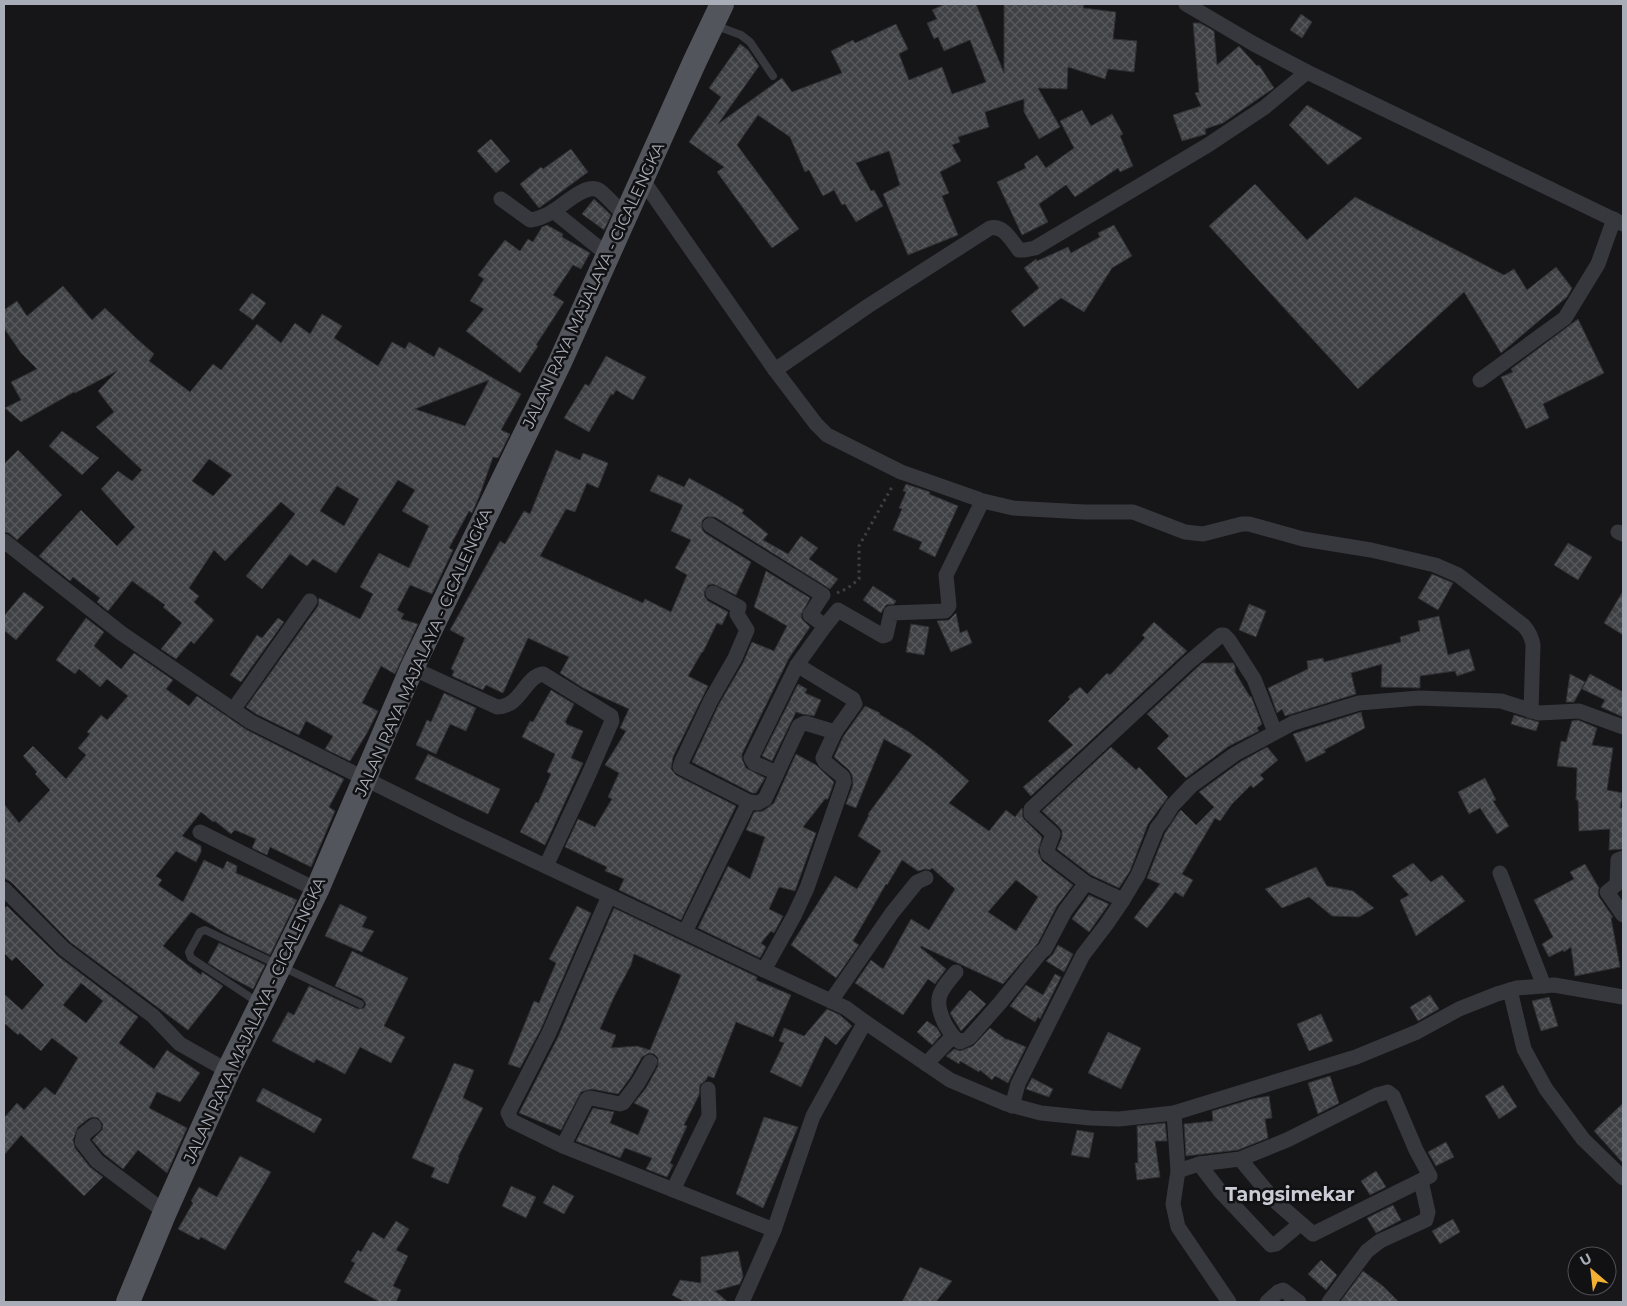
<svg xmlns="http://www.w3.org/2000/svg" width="1627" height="1306" font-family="Montserrat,sans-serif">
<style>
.building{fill:url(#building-cross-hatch);stroke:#303034;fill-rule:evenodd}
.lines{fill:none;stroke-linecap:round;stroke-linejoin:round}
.path{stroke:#3d3f44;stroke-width:3;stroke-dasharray:2.5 4;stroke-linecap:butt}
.lane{stroke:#37383d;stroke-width:8}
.street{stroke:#37383d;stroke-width:15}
.primary{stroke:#53555c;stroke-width:24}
.labels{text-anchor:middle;stroke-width:5;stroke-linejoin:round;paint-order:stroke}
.street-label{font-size:16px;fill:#a8adb8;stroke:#111113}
.quarter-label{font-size:19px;font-weight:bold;fill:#c9ccd4;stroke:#111113}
</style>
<defs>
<pattern id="building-cross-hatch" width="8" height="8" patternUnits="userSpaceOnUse" patternTransform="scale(1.25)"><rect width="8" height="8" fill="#404145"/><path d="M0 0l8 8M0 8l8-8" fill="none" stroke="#595a5e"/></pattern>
</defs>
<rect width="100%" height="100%" fill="#161618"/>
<!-- building -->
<g class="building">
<path d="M945,4H976L1004,73V4H1084L1083,8L1116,12L1113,39L1137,41L1134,72L1108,69L1105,79L1068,67L1067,89L1038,88L1060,127L1039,139L1024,112V99L985,112L989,127L958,137L960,142L952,145L961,161L940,172L949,193L942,196L958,235L908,255L883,194L900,185L889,151L856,163L871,191L874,190L883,206L856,222L845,204L842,205L834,190L823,196L809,170L805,172L790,137L758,115L737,145L799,229L772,248L717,172L724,167L689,142L721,97L709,88L740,44L748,50L759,66L718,124L782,78L792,92L842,73L831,51L853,40L855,43L896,24L908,49L899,54L909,80L942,67L952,94L986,82L970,40L944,51L938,37L934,39L927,23L937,19L932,10Z"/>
<path d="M1301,14L1312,22L1302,38L1290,30Z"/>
<path d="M1193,23H1200L1214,31L1217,65L1239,46L1257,66L1259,65L1274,88L1223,123L1205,129L1206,134L1182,141L1173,115L1201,106L1195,93L1199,92Z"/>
<path d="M1307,105L1362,138L1328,165L1289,125Z"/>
<path d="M1082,110L1091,126L1112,114L1123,134L1120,136L1133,166L1120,172L1118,168L1075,197L1066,185L1039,204L1048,222L1022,235L997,182L1026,168L1024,164L1037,155L1046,168L1074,148L1060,121Z"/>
<path d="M491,139L510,161L496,173L477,151Z"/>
<path d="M571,149L588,172L539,208L520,184L541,167L543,169Z"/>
<path d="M1255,184L1307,240L1355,197L1504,275L1514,269L1527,290L1556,267L1572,288L1567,297L1501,353L1464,292L1358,389L1209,226Z"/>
<path d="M594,199L611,215L604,230L582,214Z"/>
<path d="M547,225L563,234L562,237L590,253L581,269L573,265L553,295L564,302L536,345L538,346L520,373L466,331L484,309L470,301L484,279L478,275L505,240L520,251L528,239L533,242L542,227Z"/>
<path d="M1114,225L1132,256L1112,268L1084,312L1061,298L1024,327L1011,311L1039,288L1024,268L1036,259L1037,261L1068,247L1071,253L1100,237L1098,233Z"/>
<path d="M63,286L92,320L105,308L136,338L154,354L149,361L190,392L213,364L221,370L257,324L281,343L295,323L310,334L322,314L342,326L334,338L378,366L392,342L405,349L409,342L434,357L439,347L521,394L501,430L510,434L498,458L493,457L479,497L472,513L469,511L449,548L453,550L432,594L410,585L397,610L404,614L401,619L418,624L395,674L381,666L362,703L378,711L367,733L350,761L325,749L333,736L306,721L299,735L256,714L246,707L318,606L319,598L360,619L373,594L360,587L379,553L409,568L429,526L402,511L415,490L398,480L336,573L313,559L307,566L290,554L262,589L246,576L295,514L281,502L225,561L214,550L189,588L199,596L194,602L214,620L194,644L191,641L176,659L161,649L182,623L163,607L165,605L132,581L108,611L97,602L100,598L73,577L70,581L39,556L81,510L117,546L135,527L101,489L118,471L132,481L142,470L96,427L114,412L98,391L117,371L75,393L74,392L21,422L5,408L21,400L11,382L37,369L21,353L4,328V310L17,301L27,316ZM489,380L465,426L415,409ZM209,459L232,475L213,496L192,481ZM337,486L359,499L344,526L320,511Z"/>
<path d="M252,293L266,303L253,320L239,310Z"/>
<path d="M1578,319L1604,373L1543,404L1549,418L1526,429L1501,377L1513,372L1511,369Z"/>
<path d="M606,356L646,377L633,400L616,390L613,395L611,394L589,432L564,418L585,384L589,386Z"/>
<path d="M62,431L99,458L82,475L49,446Z"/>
<path d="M18,450L62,495L17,540L9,533L4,532V464Z"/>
<path d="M556,450L580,460L583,453L608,463L598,488L587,483L575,512L566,509L540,556L643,603L645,599L671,612L687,575L675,568L691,540L671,531L683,505L650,491L658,475L684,487L689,478L718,494L744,510L742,513L768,534L763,540L788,554L801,536L818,548L809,559L838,579L830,589L715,517H706L702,521V529L705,533L751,562L736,595L713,584L708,585L704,593L705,597L708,601L728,612L722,625L717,623L703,652H702L688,676L708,686L673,757L671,769L676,775L736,806L681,920L619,890L624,879L605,871L607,867L565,847L578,819L595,827L612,799L608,797L619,773L605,765L626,731L620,728L629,709L583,688L560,673L569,657L528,638L503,693L486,685L483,690L452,676L454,671L451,669L465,638L450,630L500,541L505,544L524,511L530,514Z"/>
<path d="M906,484L930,492L929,494L958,506L935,557L919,549L922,542L893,530L902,509L899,508L906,492L903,491Z"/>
<path d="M1568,543L1592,557L1578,580L1554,565Z"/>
<path d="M766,571L810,598L801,615L802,619L810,627L789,658L742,754V759L746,768L765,778L756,793H752L692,762L719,704L743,663L752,642L774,651L787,626L754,607Z"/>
<path d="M1432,574L1453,583L1438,610L1418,598Z"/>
<path d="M873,586L896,601L894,604L886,605L881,613L863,600Z"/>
<path d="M1623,591V635L1604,623Z"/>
<path d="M24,592L44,607L16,640L4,630V616Z"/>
<path d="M1249,604L1266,611L1256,637L1239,630Z"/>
<path d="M956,613L960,633L967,630L972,643L951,652L937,621L949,620Z"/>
<path d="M1439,616L1448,655L1469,649L1475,670L1457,676L1455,671L1420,676V688L1381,687L1382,664L1351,673L1356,694L1285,716L1282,709L1277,713L1268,688L1308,669L1307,661L1323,658L1324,662L1401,642L1400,637L1420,631L1418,621Z"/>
<path d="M86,618L104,632L94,646L121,669L134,653L173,680L166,689L189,706L197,696L247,730L344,779L329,807L335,811L311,867L270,847L267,855L252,848L256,839L235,830L231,834L215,821L213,822L201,812L182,836L201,846V852L196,862L176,851L156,876L162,880L158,885L183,902L204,860L223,869L227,861L237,866L236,873L297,900L270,955L225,933L191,912L163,946L201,975L202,972L223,986L188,1030L70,942L11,882L4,878V804L19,823L50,790L35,774L37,772L23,756L33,746L66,779L86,755L78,748L90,734L87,732L101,715L107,720L128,696L107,679L100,687L79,669L75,674L56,660Z"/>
<path d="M278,618L284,622L241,682L230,675L257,635L262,638Z"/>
<path d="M1154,622L1187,651L1031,796L1023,787L1073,745L1048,721L1070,699L1068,697L1080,687L1087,694L1107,673L1110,675L1145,638L1142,635Z"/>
<path d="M911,624L929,627L924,655L906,652Z"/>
<path d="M1202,663H1233L1235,666V672L1250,697L1251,696L1262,724L1257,728L1259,731L1229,746L1186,778L1157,748L1169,736L1147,714Z"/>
<path d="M1570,674L1585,682L1574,702H1566Z"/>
<path d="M1590,674L1623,692V717L1601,707L1605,700L1582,689Z"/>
<path d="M798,684L807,689L805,693L821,700L814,716L802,714L796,712L772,761L762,756Z"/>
<path d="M551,690L574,704L565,722L567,723L566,724L583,731L571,758L583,763L545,845L520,832L536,802L538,803L551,774L547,772L555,754L522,737L530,721L533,722Z"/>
<path d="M444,693L476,708L466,731L450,724L436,754L416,745L427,720L431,722Z"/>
<path d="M865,706L880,713L879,714L909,732L937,753L969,781L949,803L989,831L1006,810L1015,817L1022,808L1023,818L1042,837L1038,852L1042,861L1073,885L1057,906L1038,943L1003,984L921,946L920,947L946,969L935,984L928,979L903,1015L855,983L871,960L883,969L911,919L929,930L955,889L932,868L930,870L926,869L918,871L902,860L887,885L886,884L853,941L859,945L836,978L791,945L835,876L857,889L881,851L858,836L869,815L868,814L912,755L884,739L856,808L846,804L853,785L852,775L849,770L834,757L843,737ZM1016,880L1038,897L1016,931L988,912Z"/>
<path d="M1361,712L1365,728L1324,750L1326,752L1306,762L1293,734Z"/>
<path d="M1514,715L1539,722L1536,731L1511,724Z"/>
<path d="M1578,720L1597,728L1592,745L1613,748L1607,790L1623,793L1620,808H1623V849L1609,850L1610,829L1579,831L1578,800H1576L1577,768L1557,766L1561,741L1566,742L1572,721Z"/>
<path d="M1111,747L1136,770L1139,767L1168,797L1148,824L1130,871L1119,888L1091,875L1057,849L1062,837V831L1059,827L1042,811Z"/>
<path d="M1267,747L1278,760L1260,775L1264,779L1253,788L1251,785L1232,804L1220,821L1215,818L1182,874L1193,880L1183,897L1175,892L1147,928L1134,918L1160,884L1147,878L1165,833L1179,812L1181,810L1196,825L1214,807L1199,792L1240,762Z"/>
<path d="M428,754L500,789L488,814L415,779Z"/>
<path d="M796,754L816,765L834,782L828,799H825L803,827L816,833L795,891L779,887L769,909L783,916L774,933L771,931L761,943L766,947L760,958L698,928L728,866L750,879L765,837L746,830L754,812L763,811L774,803Z"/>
<path d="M1485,778L1496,800L1493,801L1509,826L1497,834L1480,808L1469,814L1458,792Z"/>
<path d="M1413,863L1431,882L1442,875L1465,901L1416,936L1400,900L1409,895L1392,876Z"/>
<path d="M1585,864L1599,888L1598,893L1599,897L1613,917L1611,918L1620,967L1575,976L1571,947L1564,952L1563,950L1549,957L1542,944L1553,937L1534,900L1574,879L1570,872Z"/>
<path d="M1316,867L1327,886L1353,891L1374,908L1359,917L1332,916L1309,897L1282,908L1265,889Z"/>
<path d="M1089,895L1109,904L1089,932L1072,919Z"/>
<path d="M340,904L367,917L362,927L374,931L362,952L325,936Z"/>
<path d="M7,906L58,956L138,1017L119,1043L154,1069L167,1050L200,1073L180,1102L157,1092L149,1108L187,1128L167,1173L138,1150L123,1169L104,1154L92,1140L102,1130L103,1124L98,1118L93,1117L88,1119L78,1127L73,1140L75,1148L90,1167L103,1177L84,1196L21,1135L4,1155V1118L17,1103L24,1110L45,1087L55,1095L78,1058L52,1038L41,1051L20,1033L18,1035L4,1023V994L22,1010L44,985L16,957L12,961L4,953V909ZM81,983L103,1001L86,1023L63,1005Z"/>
<path d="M577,906L591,913L541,1029L520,1068L508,1064L534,1001L539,1003L556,963L549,959Z"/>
<path d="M614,908L757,977L756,980L791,995L773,1037L736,1022L714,1078L708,1076L706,1080L700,1085L699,1095L684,1125L687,1126L670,1163L673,1165L667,1177L646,1169L652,1158L625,1148L620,1158L576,1141L593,1108L614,1112L610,1123L638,1135L649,1110L634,1103L646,1088L658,1066V1058L654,1054L649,1053L642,1057L630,1078L618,1094L592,1089L581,1092L561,1130L519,1113L558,1037ZM634,954L681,975L650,1050L637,1046L611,1048L616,1035L600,1029L614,997L631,965Z"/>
<path d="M219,943L265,965L253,989L230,977L208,963Z"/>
<path d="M1058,945L1073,954L1064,972L1046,961L1053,954Z"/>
<path d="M352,951L408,978L384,1026L405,1037L391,1063L360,1047L345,1074L316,1059L314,1063L272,1041L288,1012L294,1015L309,986L358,1009L364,1008L366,1004L363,999L335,986Z"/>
<path d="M1055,974L1061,977L1040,1019L1038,1017L1035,1022L1010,1006L1026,985L1043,995Z"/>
<path d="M970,990L986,1004L961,1031L950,1013Z"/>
<path d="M1430,995L1439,1009L1418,1021L1410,1007Z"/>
<path d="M1549,997L1558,1026L1541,1031L1532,1001Z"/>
<path d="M827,1009L840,1015L852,1026L836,1045L825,1036L801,1087L770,1072L784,1043L779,1041L784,1028L804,1036Z"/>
<path d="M1321,1014L1333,1041L1309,1051L1297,1024Z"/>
<path d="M927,1021L937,1028L941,1035L932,1045L917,1032Z"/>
<path d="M990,1028L1007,1040V1039L1026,1047L1008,1083L995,1076L992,1080L980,1070L979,1072L960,1061L959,1064L946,1056L954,1049L960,1051L973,1046Z"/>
<path d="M1108,1032L1141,1048L1121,1089L1088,1073Z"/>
<path d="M454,1063L474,1070L463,1098L483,1108L458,1157L459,1158L448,1184L431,1177L435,1168L412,1158Z"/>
<path d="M1330,1076L1339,1103L1318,1114L1308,1083Z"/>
<path d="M1032,1078L1053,1089L1049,1097L1026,1089Z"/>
<path d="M1503,1085L1517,1107L1499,1119L1485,1096Z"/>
<path d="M263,1088L322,1119L314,1133L256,1101Z"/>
<path d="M1269,1096L1272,1118L1265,1119L1268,1138L1238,1150L1186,1156L1184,1124L1213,1121L1212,1111L1252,1099Z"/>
<path d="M1623,1103V1163L1594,1131Z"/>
<path d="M764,1117L798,1127L763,1208L736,1194Z"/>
<path d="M1165,1123L1167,1141H1155L1160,1177L1137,1180L1135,1163H1138L1137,1126Z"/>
<path d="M1077,1130L1094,1133L1089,1158L1071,1155Z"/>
<path d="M1446,1142L1454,1157L1436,1166L1428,1152Z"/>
<path d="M240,1156L271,1172L225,1250L201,1237L199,1240L178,1229L193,1203L191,1201L199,1187L217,1197Z"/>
<path d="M1376,1171L1386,1187L1370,1195L1361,1181Z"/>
<path d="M553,1185L574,1196L564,1214L543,1203Z"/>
<path d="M511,1186L536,1197L526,1218L502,1206Z"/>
<path d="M1393,1205L1401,1220L1376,1233L1367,1218Z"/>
<path d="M1453,1219L1460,1232L1440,1244L1432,1231Z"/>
<path d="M396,1221L409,1229L396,1250L408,1256L393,1286L401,1290L396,1302H380L344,1282L355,1263L351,1261L358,1250L361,1252L373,1232L384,1239Z"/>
<path d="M738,1251L743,1276L740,1284L715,1291L728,1302H685L672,1295L680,1280L701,1283V1257Z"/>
<path d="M1321,1260L1337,1275L1326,1290L1308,1274Z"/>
<path d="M920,1267L952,1281L936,1302H902Z"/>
<path d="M1363,1271L1383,1286L1399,1302H1340Z"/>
</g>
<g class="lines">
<!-- path -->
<path class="path" d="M837,593L848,588L859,579V546L893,485"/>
<!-- lane -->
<g class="lane">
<path d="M714,25L741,35L750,42L773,76"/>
<path d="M259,1003L191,958L189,952L200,932L205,930L360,1004"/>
</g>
<!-- street -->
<g class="street">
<path d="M1186,4L1254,44L1307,72L1623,224"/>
<path d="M642,179L775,370L816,424L827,435L901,472L978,499L980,506L946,575L949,606L945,611L891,613L886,635L883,636L838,610L825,626L797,665L853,699L855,704L835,732L823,758L825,762L843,777L844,782L807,888L794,916L764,970"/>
<path d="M501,199L530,220C539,219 545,216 552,212C564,205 587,181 600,191C609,198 617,208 625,216"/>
<path d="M553,211L608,255"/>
<path d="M775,370L868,306L990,228C1004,225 1011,240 1019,250H1025L1035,248L1208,145L1265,107L1307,72"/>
<path d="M1480,380L1565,318L1598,264L1614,219"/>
<path d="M979,500L1013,508L1084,512H1133L1185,532L1203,534L1242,524H1249L1303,539L1371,550L1435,565L1458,575L1524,626C1529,632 1532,637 1533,645L1531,711"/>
<path d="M710,525L823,595L810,615L825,626"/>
<path d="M1618,532L1623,534"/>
<path d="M4,541L121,633L251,722L456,824L622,902L764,970L846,1008L865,1022L950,1080L1007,1104L1041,1113L1090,1118L1119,1119L1174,1113L1356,1057L1417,1032L1459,1009L1497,994L1517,988L1554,985L1623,997"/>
<path d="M713,593L739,607L737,614L747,630L735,658L711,700L682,761L680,767L749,802"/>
<path d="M412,668L497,707C521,707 525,676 543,674L611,716L612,721L589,774L546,866"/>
<path d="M233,710L310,601"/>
<path d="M777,773L754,763L751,758L797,665"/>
<path d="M200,832L317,890"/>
<path d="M1623,858L1618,860L1617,884L1607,892L1623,915"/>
<path d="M1500,873L1544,986"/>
<path d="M4,889L64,949L153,1016L180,1044L228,1071"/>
<path d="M609,896L549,1033L508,1113L512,1121L563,1146L587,1099L591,1098L620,1104L623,1103L638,1083L650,1062"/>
<path d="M1123,900L1138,875L1157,828L1164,819L1172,806L1191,786L1235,754L1293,723L1359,703L1419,698L1501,701L1539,713L1579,711L1623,727"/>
<path d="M685,932L749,802L758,803L765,799L799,726L805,723L835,732"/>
<path d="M956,972C939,992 933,999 945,1024C950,1032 952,1037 960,1042L969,1038L1000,1003L1041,952L1045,949L1065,911L1086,883"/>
<path d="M1510,990L1524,1049L1546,1089L1583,1139L1623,1178"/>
<path d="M831,1001L892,913L917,882L926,878"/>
<path d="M926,1064L952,1037"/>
<path d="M1012,1106L1018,1084L1083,955L1106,925L1123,900L1086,883L1048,854L1047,850L1053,834L1031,814V809L1188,663L1221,635H1224L1229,640L1254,679L1275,732"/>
<path d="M1174,1113L1178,1171L1173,1204L1178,1227L1229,1302"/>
<path d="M94,1126L84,1134L82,1142L97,1161L165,1212"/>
<path d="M563,1146L774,1230L742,1302"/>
<path d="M1199,1164L1220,1191L1271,1245L1276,1244L1300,1224"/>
<path d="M1178,1171L1199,1164L1240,1159L1287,1140L1377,1095L1388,1092L1393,1096L1416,1150L1430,1176L1313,1234L1275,1201L1240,1159"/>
<path d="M673,1190L709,1116L708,1089"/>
<path d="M774,1230L813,1116L865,1022"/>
<path d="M1267,1302L1278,1292L1283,1290L1299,1302"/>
<path d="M1329,1302L1367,1251L1380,1241L1426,1220L1428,1212L1421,1181"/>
</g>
<!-- primary -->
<path class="primary" d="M128,1302L165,1212L228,1071L317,890L412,668L560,362L694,63L722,4"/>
</g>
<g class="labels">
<!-- street labels -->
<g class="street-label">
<text transform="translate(593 285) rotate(-65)" y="6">JALAN RAYA MAJALAYA - CICALENGKA</text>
<text transform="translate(423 652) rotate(-66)" y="6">JALAN RAYA MAJALAYA - CICALENGKA</text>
<text transform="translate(254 1020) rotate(-65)" y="6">JALAN RAYA MAJALAYA - CICALENGKA</text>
</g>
<!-- quarter labels -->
<g class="quarter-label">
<text x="1290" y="1201">Tangsimekar</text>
</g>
</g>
<!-- border -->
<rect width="1627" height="1306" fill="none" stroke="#a8adb8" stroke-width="10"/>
<!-- north arrow -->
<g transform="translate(1592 1271) rotate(332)"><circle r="24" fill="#111113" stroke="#4d4f55"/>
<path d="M0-4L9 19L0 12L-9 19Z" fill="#f2b134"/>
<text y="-8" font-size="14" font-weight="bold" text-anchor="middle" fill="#a8adb8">U</text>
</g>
</svg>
